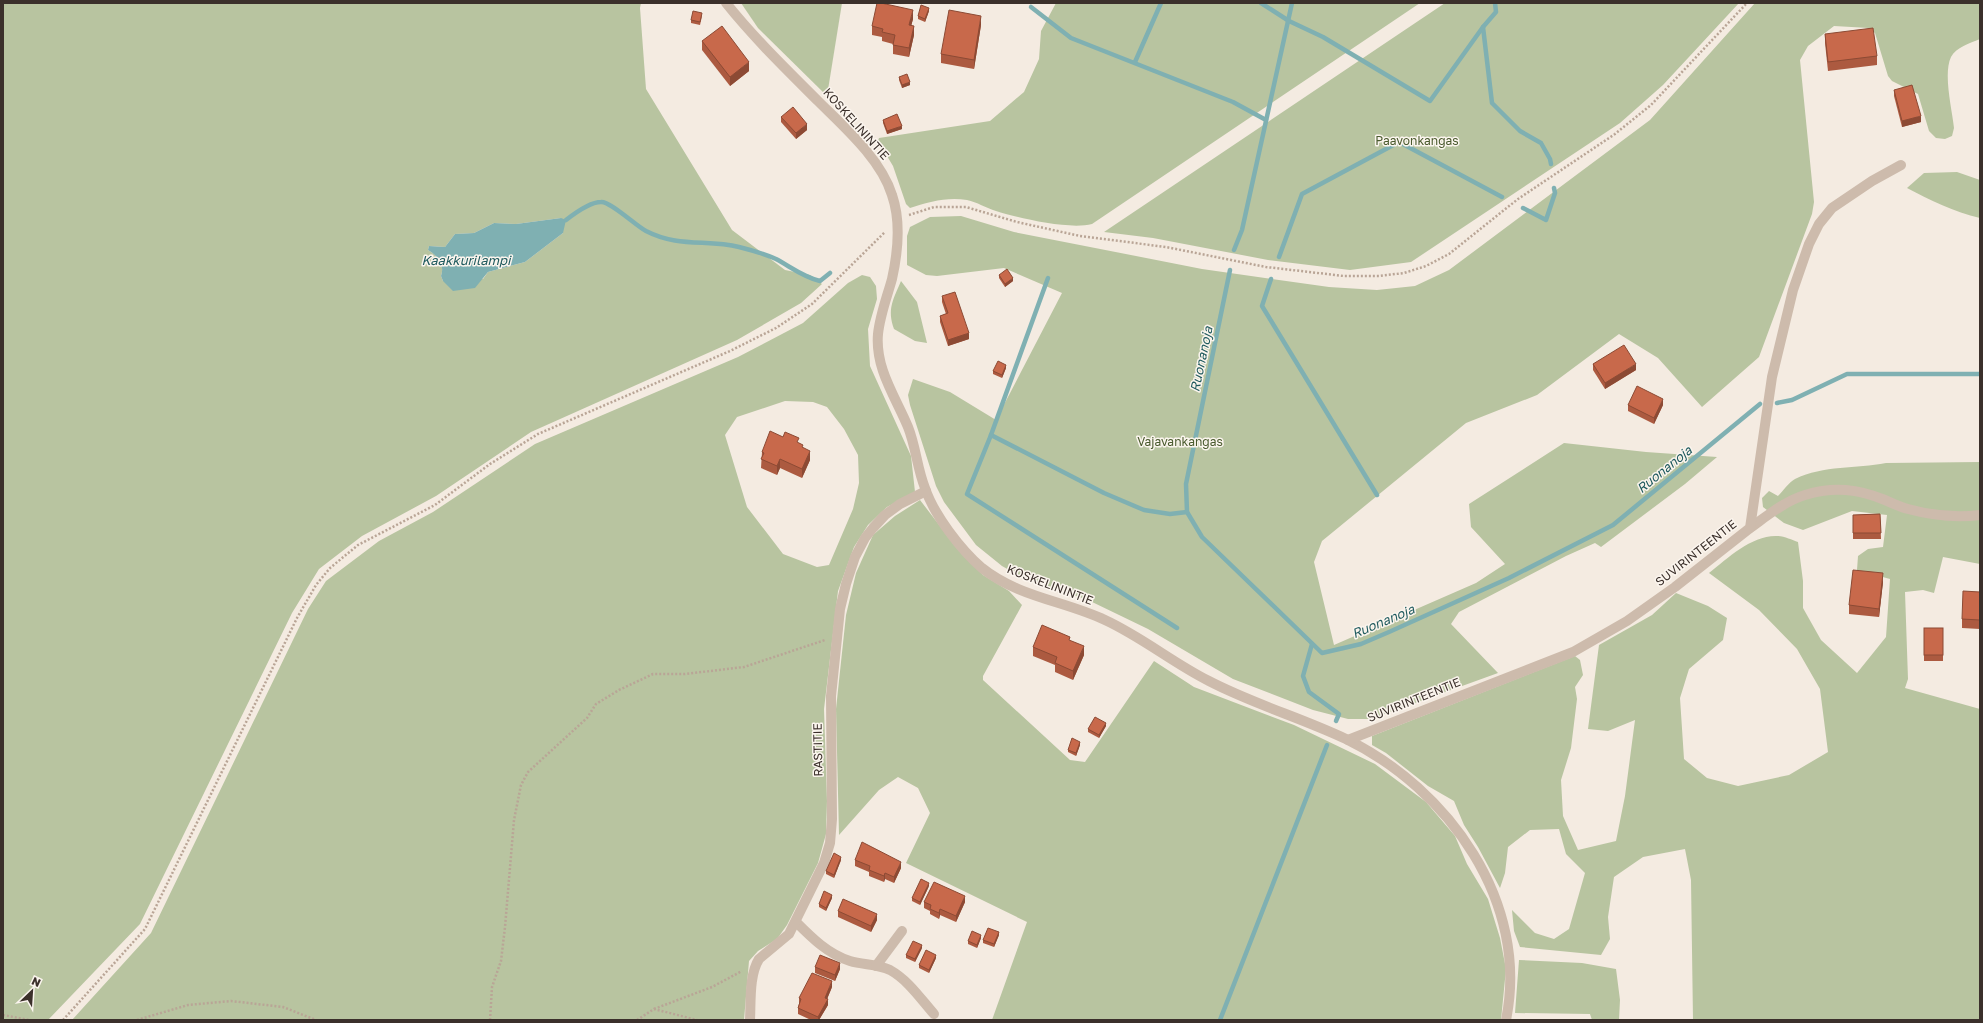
<svg xmlns="http://www.w3.org/2000/svg" width="1983" height="1023" font-family="'Golos Text',sans-serif">
<style>
.green{fill:#b8c4a0;fill-rule:evenodd}
.water{fill:#7fb0b2}
.lines{fill:none;stroke-linecap:round;stroke-linejoin:round}
.stream{stroke:#7fb0b2;stroke-width:4.5}
.path{stroke:#b9a596;stroke-width:2.5;stroke-dasharray:2 2;stroke-linecap:butt}
.minor{stroke:#cdbbac;stroke-width:10}
.wall{fill:#ac5a40}
.shaded-wall{fill:#8c4a34}
.building{fill:#c8694b;stroke:#8c4a34}
.labels{text-anchor:middle;stroke-width:3;stroke-linejoin:round;paint-order:stroke}
.street-label{font-size:12px;fill:#3b302b;stroke:#fbf5ee}
.park-label{font-size:12px;fill:#4a5a2e;stroke:#fbf5ee}
.water-label{font-size:13px;font-style:italic;fill:#1f5a5e;stroke:#fbf5ee}
</style>
<rect width="100%" height="100%" fill="#f4ebe1"/>
<!-- green -->
<g class="green">
<path d="M3,3H641L640,8L646,89L732,230L785,270L810,275L822,284L801,303L737,340L531,432L436,496L362,536L319,569L292,613L140,924L48,1020H3ZM561,218L563,233L525,262L488,272L483,279L443,281L441,276C445,265 438,256 428,250L429,246L445,247L455,234L474,233L494,223L516,224Z"/>
<path d="M741,3H842L827,96L758,28Z"/>
<path d="M1056,3H1420L1092,224C1069,230 1018,218 996,211C986,208 977,202 967,200C946,197 929,202 910,208L906,204L893,166L878,141L879,138L990,121L1024,92L1039,59L1041,31Z"/>
<path d="M1445,3H1739L1663,85L1620,123L1411,262L1350,270L1268,260L1153,238L1104,232Z"/>
<path d="M1755,3H1980V39C1971,43 1956,47 1951,57C1943,74 1952,109 1954,128L1952,136L1945,139L1936,138L1929,131L1918,94L1892,81L1888,76L1875,33L1869,28L1834,26L1808,46L1800,60L1814,202L1812,214L1759,357L1702,407L1658,358L1619,334L1537,395L1466,423L1322,541L1314,562L1334,645L1476,583L1505,564L1471,527L1469,504L1564,443L1646,452L1717,457L1685,484L1601,547L1595,543L1566,556L1459,612L1451,624L1498,673L1371,719H1348L1313,710L1233,679L1148,629L1088,600L1025,579L1002,566L976,545L944,502L936,486L910,405L908,395L913,379L950,392L996,420L1062,293L1004,268L937,276L926,275L907,265V236L910,227L930,217L961,216L1014,232L1202,269L1329,287L1377,290L1415,286L1449,270L1650,120Z"/>
<path d="M1957,172L1980,180V218C1954,212 1930,200 1907,188L1924,173Z"/>
<path d="M862,275L870,277L876,286L877,299L868,329L870,366L911,456L915,492L887,507L868,525L854,547L838,591L824,709L827,801L826,834L818,863L787,925L777,939L758,951L749,961L744,1020H72L151,933L308,609L326,581L379,541L433,512L535,444L738,357L803,323L848,283ZM785,401L813,402L827,407L844,429L858,455L859,483L853,509L829,565L817,567L783,554L747,507L725,435L737,417Z"/>
<path d="M901,281L917,302L927,343L915,341L894,329C887,309 893,300 901,281Z"/>
<path d="M1980,462V564L1943,557L1934,593L1923,590L1905,592L1908,679L1905,688L1980,709V1020H1693L1691,880L1685,849L1643,857L1614,877L1608,917L1610,939L1601,955L1520,947L1514,931L1512,910L1535,933L1554,939L1569,929L1585,873L1566,854L1559,829L1530,830L1508,847L1505,873L1500,888L1478,847L1464,825L1454,801L1428,786L1386,753L1372,745V736L1575,656L1580,660L1583,675L1575,687L1577,699L1571,748L1561,780L1563,816L1578,850L1616,841L1625,796L1635,720L1608,731L1588,729L1599,645L1652,615L1676,593L1708,606L1727,618L1723,640L1689,669L1680,698L1684,759L1707,778L1738,786L1789,775L1828,752L1820,689L1797,649L1759,610L1709,573C1728,558 1752,535 1777,536C1784,536 1792,540 1798,542L1803,581V608L1821,640L1857,673L1886,637L1890,579L1857,570L1858,556L1868,549L1883,547L1887,515L1852,511L1803,530L1784,523L1763,507L1762,498L1769,491L1778,496C1783,491 1789,482 1795,479C1824,465 1856,469 1886,463Z"/>
<path d="M920,500L956,547L983,575L1009,591L1022,605L983,676V680L1070,760L1085,762L1154,661L1194,687L1294,725L1375,764L1426,802L1455,836L1467,864L1488,899L1500,938L1506,969L1501,1020H992L1027,922L906,863L930,813L918,788L898,777L879,790L839,835L836,709L846,615L856,573L873,535L895,516Z"/>
<path d="M1519,960L1582,963L1616,969L1620,1000L1619,1020H1592L1590,1014L1515,1013Z"/>
</g>
<!-- water -->
<path class="water" d="M561,218L566,220L563,233L525,262L488,272L475,288L453,291L443,281L441,276C445,265 438,256 428,250L429,246L445,247L455,234L474,233L494,223L516,224Z"/>
<g class="lines">
<!-- stream -->
<g class="stream">
<path d="M1261,3L1289,21L1323,37L1430,101L1483,27L1496,12L1495,3"/>
<path d="M1031,7L1071,38L1233,102L1266,120"/>
<path d="M1483,27L1492,103L1520,131L1541,143L1550,159L1551,164"/>
<path d="M1135,62L1161,3"/>
<path d="M1523,208L1546,220L1555,193L1554,188"/>
<path d="M566,220C575,213 590,202 601,202C610,201 635,225 646,231C679,248 707,239 739,247C751,250 765,254 776,259C791,267 803,277 820,281L830,273"/>
<path d="M1234,250L1242,230L1292,3"/>
<path d="M1279,257L1302,194L1399,142L1502,197"/>
<path d="M1230,270L1186,484L1187,512L1202,537L1322,653L1361,644L1389,632L1509,578L1613,525L1760,404"/>
<path d="M1048,278L991,435L1104,493L1144,510L1170,514L1187,512"/>
<path d="M1271,279L1262,306L1377,495"/>
<path d="M1777,403L1792,400L1847,374H1980"/>
<path d="M991,435L967,494L1177,628"/>
<path d="M1312,644L1303,676L1309,692L1339,714L1336,721"/>
<path d="M1220,1020L1327,745"/>
</g>
<!-- path -->
<g class="path">
<path d="M909,215L934,207H966L1017,222L1080,236L1166,247L1266,267L1344,276H1379L1404,273L1426,266L1449,254L1518,199L1615,134L1651,105L1747,3"/>
<path d="M654,1009L712,987L742,971"/>
<path d="M3,1015L29,1020"/>
<path d="M63,1020L145,929L297,618L316,585L330,568L358,545L435,505L490,464L538,434L730,351L776,328L812,304L885,232"/>
<path d="M137,1020L188,1005L231,1001L283,1007L316,1020"/>
<path d="M490,1020L492,987L501,961L505,927L514,820L521,785L528,772L587,718L596,704L619,690L653,674H685L744,667L825,640"/>
<path d="M637,1020L654,1009L697,1020"/>
</g>
<!-- minor -->
<g class="minor">
<path d="M726,3C754,38 786,69 818,101C844,127 881,159 892,195C901,221 898,252 892,279C887,297 880,315 878,334C875,368 895,396 908,427C916,447 917,468 925,488C934,515 961,550 982,568C1018,597 1065,601 1105,620C1142,637 1173,663 1209,681C1253,704 1302,718 1346,739C1449,789 1530,903 1506,1020"/>
<path d="M1750,528C1767,516 1785,501 1805,495C1834,486 1858,489 1885,500C1892,503 1900,507 1908,509C1930,515 1956,518 1980,515"/>
<path d="M1348,740L1573,652L1627,621L1675,587L1750,528L1772,377L1793,290L1809,244L1819,224L1832,208L1872,181L1901,165"/>
<path d="M796,922C812,938 828,954 850,961C863,965 878,964 890,970C908,980 920,998 934,1014"/>
<path d="M876,966L902,931"/>
<path d="M750,1020C751,1001 749,975 759,959L789,934L824,863L830,843L832,819L831,696L840,609L846,584L855,557L865,538L873,528L885,515L900,504L926,491"/>
</g>
</g>
<!-- wall -->
<g class="wall">
<path d="M929,11L925,22L918,19V16Z"/>
<path d="M702,16L700,25L691,23V20Z"/>
<path d="M913,19L911,26L914,35L909,57L893,54V44L882,41V37L872,35V26Z"/>
<path d="M981,25L974,69L941,63V54Z"/>
<path d="M1825,34L1877,56V65L1828,71L1825,43Z"/>
<path d="M702,41L749,71L730,86L702,50Z"/>
<path d="M899,77L910,85L902,88L899,80Z"/>
<path d="M1894,90L1921,122L1902,127L1894,96Z"/>
<path d="M781,117L807,130L796,139L781,122Z"/>
<path d="M883,120L902,129L887,134L883,123Z"/>
<path d="M999,275L1013,281L1005,287L999,278Z"/>
<path d="M942,296L969,339L948,346L940,322V316L946,314L942,302Z"/>
<path d="M1593,364L1636,370L1605,389L1593,370Z"/>
<path d="M1006,368L1002,378L993,374V371Z"/>
<path d="M1628,405H1663L1654,424L1628,411Z"/>
<path d="M799,443L803,448L810,460L802,478L780,468L777,475L761,468L762,452Z"/>
<path d="M1880,514L1881,539H1853V515Z"/>
<path d="M1883,582L1879,617L1849,614V605Z"/>
<path d="M1980,592V629L1962,628V619Z"/>
<rect x="1924" y="628" width="19" height="33"/>
<path d="M1070,641L1084,655L1073,680L1055,672V665L1033,656V647Z"/>
<path d="M1106,726L1099,738L1088,732V729Z"/>
<path d="M1080,745L1076,756L1068,752V750Z"/>
<path d="M841,860L834,878L826,874V871Z"/>
<path d="M855,860L901,868L894,883L885,879L884,882L869,876V872L855,866Z"/>
<path d="M929,886L920,905L912,901V898Z"/>
<path d="M832,898L826,911L819,907V904Z"/>
<path d="M924,902H965L956,922L940,915L939,919L930,914V911L924,908Z"/>
<path d="M838,911L877,920L871,932L838,917Z"/>
<path d="M999,935L994,947L983,943V940Z"/>
<path d="M981,938L977,948L968,944V941Z"/>
<path d="M922,948L915,962L906,958V955Z"/>
<path d="M936,958L929,973L919,968V965Z"/>
<path d="M815,967L840,969L835,981L815,973Z"/>
<path d="M832,987L827,999L828,1005L819,1020H811L798,1014V1008L799,1004V998Z"/>
</g>
<!-- shaded-wall -->
<g class="shaded-wall">
<path d="M929,8V11L925,22V19Z"/>
<path d="M913,10V19L909,34V25Z"/>
<path d="M981,16V25L974,69V60Z"/>
<path d="M914,26V35L909,57V48Z"/>
<path d="M749,62V71L730,86V77Z"/>
<path d="M910,82V85L902,88V85Z"/>
<path d="M1921,116V122L1902,127V121Z"/>
<path d="M807,124V130L796,139V133Z"/>
<path d="M902,126V129L887,134V131Z"/>
<path d="M1013,278V281L1005,287V284Z"/>
<path d="M969,333V339L948,346V340Z"/>
<path d="M1636,364V370L1605,389V383Z"/>
<path d="M1006,365V368L1002,378V375Z"/>
<path d="M1663,399V405L1654,424V418Z"/>
<path d="M810,451V460L802,478V469Z"/>
<path d="M780,459V468L777,475V466Z"/>
<path d="M1883,573V582L1879,617V609Z"/>
<path d="M1084,646V655L1073,680V671Z"/>
<path d="M1106,723V726L1099,738V735Z"/>
<path d="M1080,742V745L1076,756V753Z"/>
<path d="M841,857V860L834,878V875Z"/>
<path d="M901,862V868L894,883V877Z"/>
<path d="M885,873V879L884,882V876Z"/>
<path d="M929,883V886L920,905V902Z"/>
<path d="M832,895V898L826,911V908Z"/>
<path d="M965,896V902L956,922V916Z"/>
<path d="M940,909V915L939,919V913Z"/>
<path d="M877,914V920L871,932V926Z"/>
<path d="M999,932V935L994,947V944Z"/>
<path d="M981,935V938L977,948V945Z"/>
<path d="M922,945V948L915,962V959Z"/>
<path d="M936,955V958L929,973V970Z"/>
<path d="M840,963V969L835,981V975Z"/>
<path d="M832,981V987L825,1004V998Z"/>
<path d="M828,999V1005L819,1020H818V1017Z"/>
</g>
<!-- building -->
<g class="building">
<path d="M877,3H881L913,10L909,25L914,26L909,48L893,45L895,35L882,32L883,29L872,26Z"/>
<path d="M921,5L929,8L925,19L918,16Z"/>
<path d="M949,10L981,16L974,60L941,54Z"/>
<path d="M693,11L702,13L700,22L691,20Z"/>
<path d="M722,26L749,62L730,77L702,41Z"/>
<path d="M1873,28L1877,56L1828,62L1825,34Z"/>
<path d="M907,74L910,82L902,85L899,77Z"/>
<path d="M1912,85L1921,116L1902,121L1894,90Z"/>
<path d="M793,107L807,124L796,133L781,117Z"/>
<path d="M897,114L902,126L887,131L883,120Z"/>
<path d="M1007,269L1013,278L1005,284L999,275Z"/>
<path d="M955,292L969,333L948,340L940,316L948,313L942,296Z"/>
<path d="M1624,345L1636,364L1605,383L1593,364Z"/>
<path d="M998,361L1006,365L1002,375L993,371Z"/>
<path d="M1637,386L1663,399L1654,418L1628,405Z"/>
<path d="M770,431L783,437L785,432L799,438L797,442L803,445L802,447L810,451L802,469L780,459L777,466L761,459L764,453L762,452Z"/>
<path d="M1880,514L1881,533H1853V515Z"/>
<path d="M1853,570L1883,573L1879,609L1849,605Z"/>
<path d="M1963,591L1980,592V620L1962,619Z"/>
<path d="M1042,625L1070,637L1069,640L1084,646L1073,671L1055,663L1057,657L1033,647Z"/>
<rect x="1924" y="628" width="19" height="27"/>
<path d="M1095,717L1106,723L1099,735L1088,729Z"/>
<path d="M1072,738L1080,742L1076,753L1068,750Z"/>
<path d="M862,842L901,862L894,877L885,873L884,876L869,870L870,866L855,860Z"/>
<path d="M834,853L841,857L834,875L826,871Z"/>
<path d="M921,879L929,883L920,902L912,898Z"/>
<path d="M934,882L965,896L956,916L940,909L939,913L930,909L931,905L924,902Z"/>
<path d="M824,891L832,895L826,908L819,904Z"/>
<path d="M843,899L877,914L871,926L838,911Z"/>
<path d="M988,928L999,932L994,944L983,940Z"/>
<path d="M972,931L981,935L977,945L968,941Z"/>
<path d="M913,941L922,945L915,959L906,955Z"/>
<path d="M926,950L936,955L929,970L919,965Z"/>
<path d="M820,955L840,963L835,975L815,967Z"/>
<path d="M812,973L832,981L825,998L828,999L818,1017L798,1008L801,999L799,998Z"/>
</g>
<g class="labels">
<!-- street labels -->
<g class="street-label">
<text transform="translate(856 124) rotate(48)" y="4">KOSKELININTIE</text>
<text transform="translate(1696 553) rotate(-38)" y="4">SUVIRINTEENTIE</text>
<text transform="translate(1050 585) rotate(21)" y="4">KOSKELININTIE</text>
<text transform="translate(1414 700) rotate(-22)" y="4">SUVIRINTEENTIE</text>
<text transform="translate(818 750) rotate(-91)" y="4">RASTITIE</text>
</g>
<!-- park labels -->
<g class="park-label">
<text x="1417" y="145">Paavonkangas</text>
<text x="1180" y="446">Vajavankangas</text>
</g>
<!-- water labels -->
<g class="water-label">
<text x="466" y="265">Kaakkurilampi</text>
<text transform="translate(1201 359) rotate(-78)" y="5">Ruonanoja</text>
<text transform="translate(1664 469) rotate(-39)" y="5">Ruonanoja</text>
<text transform="translate(1383 621) rotate(-23)" y="5">Ruonanoja</text>
</g>
</g>
<!-- border -->
<rect width="1983" height="1023" fill="none" stroke="#3b302b" stroke-width="8"/>
<!-- north arrow -->
<g transform="translate(32 991) rotate(25)" stroke="#fbf5ee" stroke-width="3" paint-order="stroke">
<path d="M0-3L7 15L0 10L-7 15Z" fill="#3b302b"/>
<text y="-6" font-size="11" font-weight="bold" text-anchor="middle" fill="#3b302b">N</text>
</g>
</svg>
